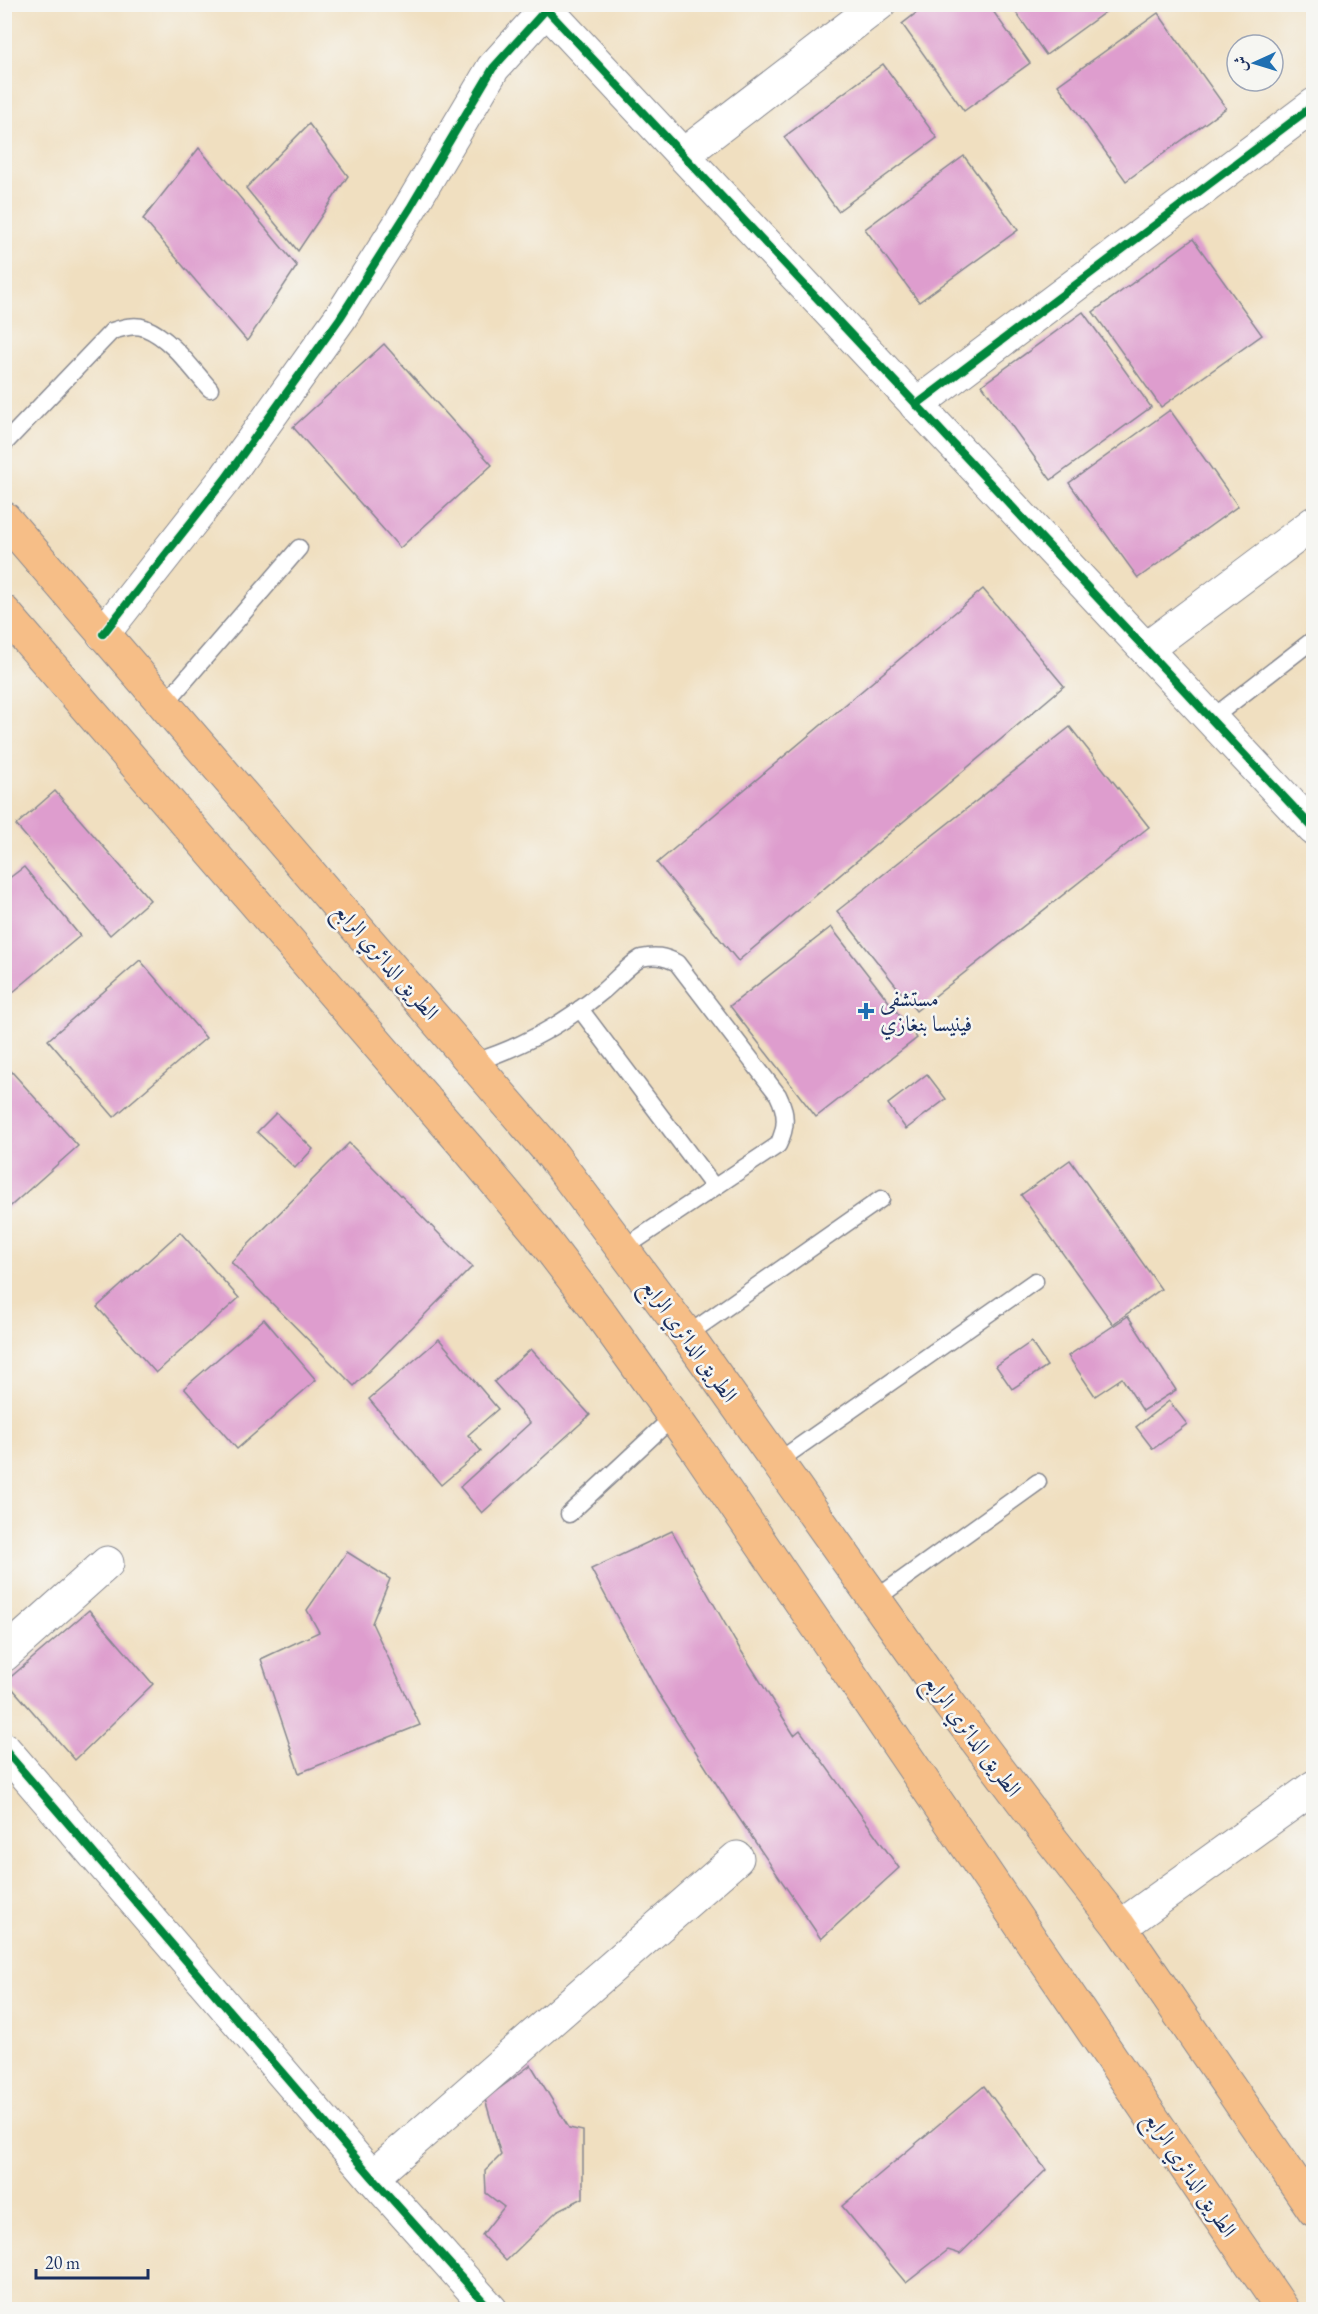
<svg xmlns="http://www.w3.org/2000/svg" width="1318" height="2314" font-family="'EB Garamond',Amiri,serif">
<style>
.building{fill:#de9dce}
.lines{fill:none;stroke-linecap:round;stroke-linejoin:round}
.service-casing{stroke:#86878f;stroke-width:19}
.minor-casing{stroke:#86878f;stroke-width:35}
.primary-casing{stroke:#86878f;stroke-width:35}
.service{stroke:#fff;stroke-width:16}
.minor{stroke:#fff;stroke-width:33}
.primary{stroke:#f6be87;stroke-width:33}
.cycleway-casing{stroke:#f6f6f2;stroke-width:11}
.cycleway{stroke:#00873e;stroke-width:8}
.poi-dot{fill:#1f6fb2;stroke:#f6f6f2;stroke-width:2}
.labels{text-anchor:middle;stroke-width:5;stroke-linejoin:round;paint-order:stroke}
.street-label{font-size:22px;fill:#1b2f5e;stroke:#f6f6f2}
.poi-label{font-size:22px;fill:#1b2f5e;stroke:#f6f6f2;text-anchor:start}
</style>
<rect width="100%" height="100%" fill="#f6f6f2"/>
<filter id="ink" filterUnits="userSpaceOnUse"><feTurbulence type="fractalNoise" baseFrequency=".0167" numOctaves="2"/><feDisplacementMap in="SourceGraphic" scale="12" xChannelSelector="R" yChannelSelector="G"/><feConvolveMatrix kernelMatrix="1 2 1 2 8 2 1 2 1" color-interpolation-filters="sRGB"/></filter>
<filter id="wash" filterUnits="userSpaceOnUse"><feTurbulence type="fractalNoise" baseFrequency=".008" numOctaves="4" result="noise"/><feDisplacementMap in="SourceGraphic" scale="24" xChannelSelector="R" yChannelSelector="G"/><feGaussianBlur stdDeviation="1.35" result="paint"/><feColorMatrix in="noise" values="0 0 0 0 0 0 0 0 0 0 0 0 0 0 0 0 0 1.4 0 .05"/><feComposite in="paint" operator="in"/></filter>
<g filter="url(#wash)">
<rect width="100%" height="100%" fill="#f0dfc0"/>
<g id="blocks">
<!-- building -->
<g class="building">
<path d="M928,4H988L1030,63L964,111L902,24Z"/>
<path d="M1010,4H1110L1112,7L1046,55Z"/>
<path d="M1158,13L1226,108L1126,181L1058,85Z"/>
<path d="M883,64L937,138L838,211L784,137Z"/>
<path d="M309,124L348,176L298,251L246,188Z"/>
<path d="M199,148L297,266L247,341L143,219Z"/>
<path d="M964,156L1018,230L919,302L865,229Z"/>
<path d="M1193,239L1262,335L1161,407L1093,312Z"/>
<path d="M1083,312L1151,407L1051,480L982,385Z"/>
<path d="M384,344L492,465L400,548L293,427Z"/>
<path d="M1170,410L1238,506L1138,578L1069,483Z"/>
<path d="M983,589L1064,686L738,961L657,863Z"/>
<path d="M1070,727L1149,827L916,1011L837,911Z"/>
<path d="M55,791L150,900L110,935L16,825Z"/>
<path d="M24,867L80,936L6,998L4,882Z"/>
<path d="M831,927L917,1038L816,1117L730,1006Z"/>
<path d="M140,960L206,1038L114,1117L48,1040Z"/>
<path d="M4,1063L78,1146L4,1212Z"/>
<path d="M927,1074L946,1099L906,1129L888,1104Z"/>
<path d="M276,1113L313,1149L295,1168L257,1132Z"/>
<path d="M349,1143L472,1267L354,1386L231,1262Z"/>
<path d="M1070,1160L1161,1289L1113,1324L1021,1195Z"/>
<path d="M180,1232L239,1298L156,1373L97,1307Z"/>
<path d="M1128,1316L1176,1390L1143,1411L1122,1378L1095,1396L1068,1356Z"/>
<path d="M264,1319L316,1380L237,1449L184,1388Z"/>
<path d="M439,1339L498,1409L468,1435L481,1451L441,1485L369,1399Z"/>
<path d="M1031,1342L1047,1366L1012,1389L996,1366Z"/>
<path d="M531,1349L590,1415L482,1513L460,1487L530,1423L494,1382Z"/>
<path d="M1169,1401L1187,1424L1153,1449L1136,1427Z"/>
<path d="M672,1531L735,1641L794,1735L800,1730L899,1868L821,1939L728,1802L657,1691L591,1569Z"/>
<path d="M347,1552L390,1579L372,1623L420,1725L299,1773L261,1659L319,1632L307,1610Z"/>
<path d="M89,1610L153,1684L75,1760L6,1681Z"/>
<path d="M531,2065L569,2128L583,2131V2198L557,2211L506,2261L482,2235L504,2207L486,2193L485,2171L501,2155L485,2099Z"/>
<path d="M984,2086L1046,2170L960,2254L948,2250L906,2283L842,2206Z"/>
</g>
</g>
</g>
<g filter="url(#ink)">
<use href="#blocks" fill-opacity="0" stroke="#86878f" stroke-width="1.5"/>
<g class="lines">
<!-- service casing -->
<g class="service-casing">
<g id="service">
<path d="M4,444L112,331C122,328 134,324 145,328C171,338 192,369 210,389"/>
<path d="M164,705L299,548"/>
<path d="M1211,719L1314,639"/>
<path d="M580,1009L714,1187"/>
<path d="M474,1062C523,1047 564,1024 603,991C616,980 626,967 641,958C655,955 664,956 677,963L778,1095C787,1113 787,1127 778,1145L624,1248"/>
<path d="M687,1335L881,1199"/>
<path d="M777,1462L1035,1281"/>
<path d="M569,1514L673,1417"/>
<path d="M874,1600L1038,1482"/>
</g>
</g>
<!-- minor casing -->
<g class="minor-casing">
<g id="minor">
<path d="M547,10L1314,829"/>
<path d="M683,155L879,4"/>
<path d="M916,405L1314,105"/>
<path d="M103,634L225,479L340,318L410,208L493,68L551,4"/>
<path d="M1146,649L1314,523"/>
<path d="M4,1655L107,1563"/>
<path d="M4,1749L372,2177L491,2310"/>
<path d="M1120,1927L1314,1787"/>
<path d="M372,2177L737,1858"/>
</g>
</g>
<!-- primary casing -->
<g class="primary-casing">
<g id="primary">
<path d="M4,518L553,1156L687,1335L950,1705L1051,1839L1120,1927L1314,2210"/>
<path d="M4,612L470,1151L536,1230L598,1311L694,1445L1283,2310"/>
</g>
</g>
<!-- service -->
<use href="#service" class="service"/>
<!-- minor -->
<use href="#minor" class="minor"/>
<!-- primary -->
<use href="#primary" class="primary"/>
<!-- cycleway casing -->
<g class="cycleway-casing">
<g id="cycleway">
<path d="M547,10L1314,829"/>
<path d="M916,405L1314,105"/>
<path d="M103,634L225,479L340,318L410,208L493,68L551,4"/>
<path d="M4,1749L372,2177L491,2310"/>
</g>
</g>
<!-- cycleway -->
<use href="#cycleway" class="cycleway"/>
</g>
</g>
<!-- markers -->
<path class="poi-dot" d="M863 1002h6v6h6v6h-6v6h-6v-6h-6v-6h6z"/>
<g class="labels">
<!-- street labels -->
<g class="street-label">
<text transform="translate(387 961) rotate(49)" y="8">الطريق الدائري الرابع</text>
<text transform="translate(690 1340) rotate(54)" y="8">الطريق الدائري الرابع</text>
<text transform="translate(973 1735) rotate(53)" y="8">الطريق الدائري الرابع</text>
<text transform="translate(1191 2174) rotate(56)" y="8">الطريق الدائري الرابع</text>
</g>
<!-- poi labels -->
<g class="poi-label">
<text x="880" y="1006">مستشفى<tspan x="880" dy="25">فينيسا بنغازي</tspan></text>
</g>
</g>
<!-- margin -->
<rect width="1318" height="2314" fill="none" stroke="#f6f6f2" stroke-width="24"/>
<!-- north arrow -->
<g transform="translate(1255 63) rotate(266)"><circle r="28" fill="#f6f6f2" stroke="#9ea6b7" stroke-width="1.5"/>
<path d="M0-4.5L10 22L0 15L-10 22Z" fill="#1f6fb2"/>
<text y="-9" font-size="16" font-weight="bold" text-anchor="middle" fill="#1b2f5e">ش</text>
</g>
<!-- scale -->
<path d="M36 2269v9h112v-9" fill="none" stroke="#1b2f5e" stroke-width="3"/>
<text x="45" y="2269" font-size="18" fill="#1b2f5e" stroke="#f6f6f2" stroke-width="4.5" paint-order="stroke">20 m</text>
</svg>
